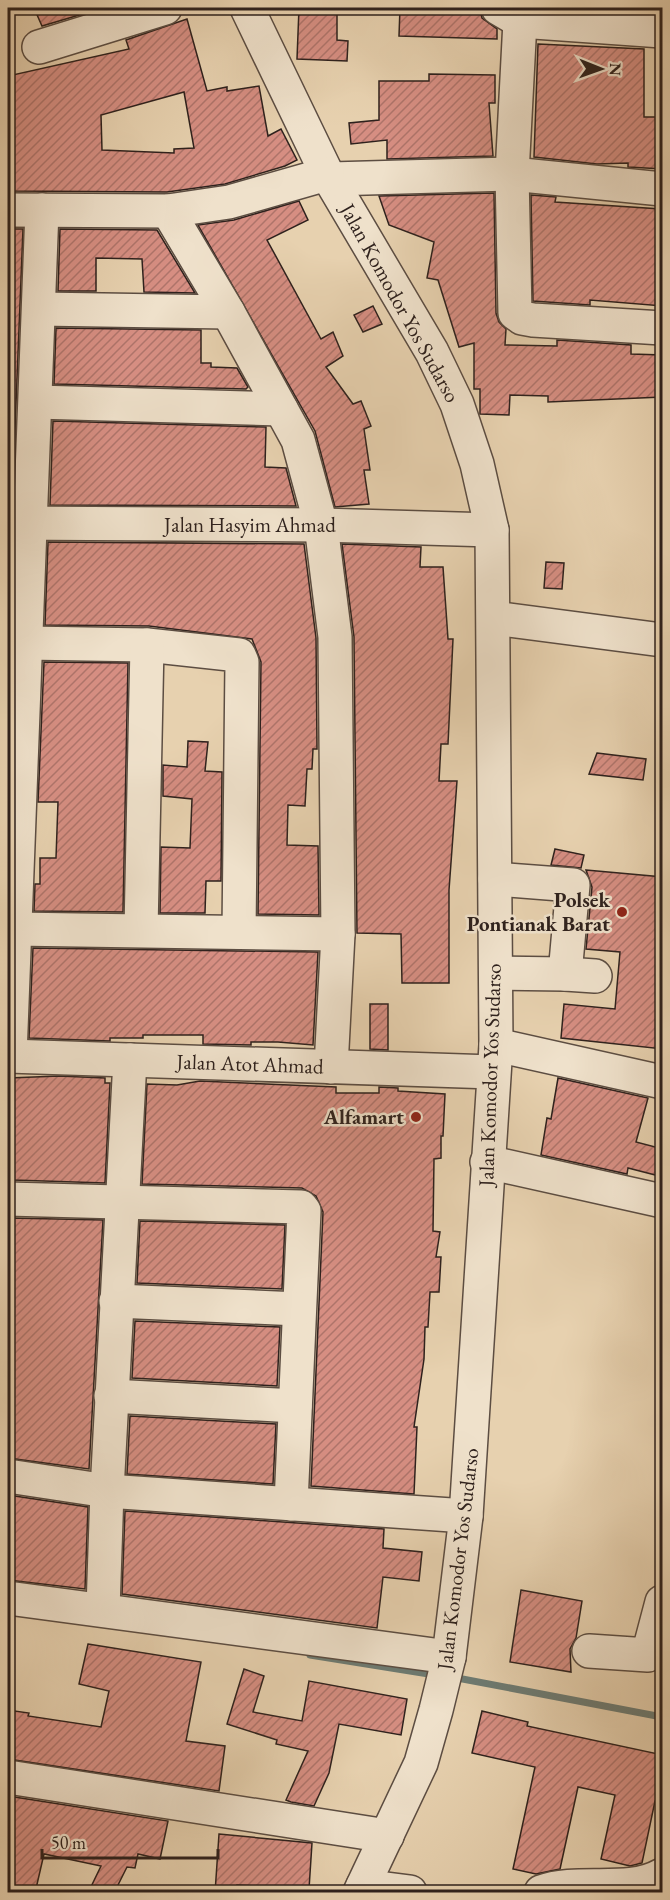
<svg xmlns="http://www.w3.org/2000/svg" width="670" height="1900" font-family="'EB Garamond',serif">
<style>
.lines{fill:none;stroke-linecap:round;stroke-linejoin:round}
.stream{stroke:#6d7b73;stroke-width:7}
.building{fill:url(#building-hatch);stroke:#2e211d;stroke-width:1.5;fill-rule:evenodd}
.minor-casing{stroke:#5c4d42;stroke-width:36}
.minor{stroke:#efe1cb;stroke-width:33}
.poi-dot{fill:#8f2418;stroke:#efe1cb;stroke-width:2}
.labels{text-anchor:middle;stroke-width:5;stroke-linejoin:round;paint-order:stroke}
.street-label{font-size:21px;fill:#2e211d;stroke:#efe1cb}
.poi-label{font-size:21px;font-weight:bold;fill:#2e211d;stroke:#efe1cb;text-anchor:end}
</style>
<defs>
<pattern id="building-hatch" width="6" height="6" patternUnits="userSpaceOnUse" patternTransform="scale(1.5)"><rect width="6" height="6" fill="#d68e82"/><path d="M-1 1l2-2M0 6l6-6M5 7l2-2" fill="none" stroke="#ae746a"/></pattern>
</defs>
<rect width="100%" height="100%" fill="#e7d1af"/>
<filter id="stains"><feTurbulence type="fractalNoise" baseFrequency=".00333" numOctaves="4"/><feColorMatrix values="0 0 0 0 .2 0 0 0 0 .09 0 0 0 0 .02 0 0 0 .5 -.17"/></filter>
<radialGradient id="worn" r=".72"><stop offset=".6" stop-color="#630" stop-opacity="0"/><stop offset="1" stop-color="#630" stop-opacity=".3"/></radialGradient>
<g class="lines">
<!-- stream -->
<g class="stream">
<path d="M310,1655L435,1675"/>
<path d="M452,1677L662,1717"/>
</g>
</g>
<!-- building -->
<g class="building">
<path d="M34,8H103L42,26Z"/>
<path d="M299,8H337V40L348,41L347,61L297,59Z"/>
<path d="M400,8L480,10L482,18L497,29V39L399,36Z"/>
<path d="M187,19L207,91L227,87V91L259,86L268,136L281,129L297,160L285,166L225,184L167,192L8,191V145H13L8,120V76L129,49L126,40ZM184,92L194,148L174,149V153L102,150L101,115Z"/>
<path d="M538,44L644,49V117H663V169L628,167V163L597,164L534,157Z"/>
<path d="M429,74L495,75V103H489L493,156L387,159V140L351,144L349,123L379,120V81H429Z"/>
<path d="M494,193L496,313L499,322L506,329L505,345L557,346V340L631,345V354L663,355L662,397L548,402V396L510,395L509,415L480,414V389H474V343L459,347L438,280L427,278L434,242L389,225L379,196Z"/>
<path d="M531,195L556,197L555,202L661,209L660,261H663V306L590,300V305L533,301Z"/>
<path d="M299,201L308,220L267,240L321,339L333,332L343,356L326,367L353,404L361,401L371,426L364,429L370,470H364L369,504L335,507L315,431L198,225L234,220Z"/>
<path d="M8,229H23L12,504H8Z"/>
<path d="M60,229L157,230L195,293L144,292L142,259L96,258V291H58Z"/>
<path d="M373,306L382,324L363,332L354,315Z"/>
<path d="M56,328L201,330V363H211V367L237,368L248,387L246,389L54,384Z"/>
<path d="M53,421L266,427L265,467L286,468L296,506L50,505Z"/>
<path d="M48,542L304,544L316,638L317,749H313L312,769H307L305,806L288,805L287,845L318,846L319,915L258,914L261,662L252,639L149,626L45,625Z"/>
<path d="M342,544L421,547L420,567H443L448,639H453L448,744H441L439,781H457L449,890V983H402L401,934L357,933L354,637Z"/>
<path d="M546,562L564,563L562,589L544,588Z"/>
<path d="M44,662L128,663L123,912L34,911L35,884H40V858H56L58,802H38Z"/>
<path d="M188,741L208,742L205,771L222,772L221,881H206L205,913H160L161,847L190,848L192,799L163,796V765L187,767Z"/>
<path d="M597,753L646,759L643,780L589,774Z"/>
<path d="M555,849L584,855L581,868L551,865Z"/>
<path d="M586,870L663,877L658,962H663V1049L561,1038L564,1004L615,1009L620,952L586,949L592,887Z"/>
<path d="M33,948L318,952L313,1045L278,1042H251V1045L203,1044V1035H143V1038H110V1041L29,1038Z"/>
<path d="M370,1004H388V1050L370,1049Z"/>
<path d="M59,1076L105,1078V1083H110L105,1183L13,1180L14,1134H9V1078Z"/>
<path d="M558,1078L648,1098L636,1142L663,1149V1177L628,1168L627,1174L541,1155L547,1118L551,1119Z"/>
<path d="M200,1081L336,1087V1093H379V1087L398,1088V1091L445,1094L443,1136H441V1158L434,1159L433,1231L440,1232L436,1257H441L439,1292H430L428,1327H425L424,1359L414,1427H417L414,1494L311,1486L323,1212L316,1196L302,1188L142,1184L147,1084L177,1085Z"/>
<path d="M10,1218L103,1220L89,1469L8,1458Z"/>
<path d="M140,1221L285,1225L282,1289L137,1283Z"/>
<path d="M135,1321L280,1327L277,1386L132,1378Z"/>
<path d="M130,1416L276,1424L273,1484L127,1474Z"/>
<path d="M8,1495L88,1507L85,1589L8,1580Z"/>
<path d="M125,1511L384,1529L383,1548L422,1552L419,1581L383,1577L377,1628L122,1594Z"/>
<path d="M521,1590L582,1601L576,1638L570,1649L571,1672L510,1662Z"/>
<path d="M88,1644L201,1662L186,1741L225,1746L219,1791L8,1759V1710L29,1713L28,1716L101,1727L109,1691L79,1684Z"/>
<path d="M244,1669L264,1676L253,1712L302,1721L309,1681L407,1699L401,1735L339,1724L329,1773L314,1806L291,1802L286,1800L308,1751L276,1744L277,1740L227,1724Z"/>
<path d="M482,1711L528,1722L527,1726L663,1755V1802L655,1801L642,1863L630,1866L601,1859L615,1795L578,1787L560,1869L536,1874L513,1869L535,1767L472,1753Z"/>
<path d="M8,1796L168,1821L160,1859L138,1854L135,1868L127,1867L114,1893H88L101,1866L44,1854L35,1893H8Z"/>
<path d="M219,1834L312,1843L309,1889L237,1885L236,1893H215Z"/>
</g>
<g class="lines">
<!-- minor casing -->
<g class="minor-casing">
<g id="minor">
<path d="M247,8L327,174L432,352L457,404L477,464L492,530L496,1045L466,1516L449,1657L436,1710L421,1763L360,1892"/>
<path d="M498,8L520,21L662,31"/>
<path d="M520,21L512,174L515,313L522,318L533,320L662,328"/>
<path d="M39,47L165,8"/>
<path d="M331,179L512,174L662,189"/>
<path d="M8,210L168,211L229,202L327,174"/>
<path d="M168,211L228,312L298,440L321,525L335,637L338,934L331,1067"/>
<path d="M39,309L228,312"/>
<path d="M36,402L281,409"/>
<path d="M8,523L321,525L492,530"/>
<path d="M494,618L662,640"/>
<path d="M26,643L147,645L239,655L242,662L239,932"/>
<path d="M495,879L573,885L565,974L496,973"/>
<path d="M14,929L338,934"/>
<path d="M141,930L147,645"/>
<path d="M565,974L595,976"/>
<path d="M496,1045L662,1082"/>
<path d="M8,1056L493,1072"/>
<path d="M10,1056L42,210"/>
<path d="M487,1162L662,1201"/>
<path d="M8,1199L301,1207L304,1211L291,1504"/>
<path d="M116,1301L299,1309"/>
<path d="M111,1396L295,1406"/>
<path d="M8,1476L107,1491L466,1516"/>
<path d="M8,1598L449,1657"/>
<path d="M103,1609L107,1491L130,1060"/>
<path d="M589,1651L648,1655L662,1602"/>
<path d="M8,1777L387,1836"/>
<path d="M363,1886L410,1892"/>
<path d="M541,1892C579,1878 627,1895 662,1875"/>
</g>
</g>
<!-- minor -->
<use href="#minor" class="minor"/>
</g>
<!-- markers -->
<g class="poi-dot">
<circle cx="622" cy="912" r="6"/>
<circle cx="416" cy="1117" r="6"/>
</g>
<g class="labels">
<!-- street labels -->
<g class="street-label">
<text transform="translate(400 303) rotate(61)" y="7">Jalan Komodor Yos Sudarso</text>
<text x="250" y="532">Jalan Hasyim Ahmad</text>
<text transform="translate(250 1064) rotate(2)" y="7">Jalan Atot Ahmad</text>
<text transform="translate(490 1075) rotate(-88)" y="7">Jalan Komodor Yos Sudarso</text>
<text transform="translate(458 1559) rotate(-83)" y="7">Jalan Komodor Yos Sudarso</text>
</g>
<!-- poi labels -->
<g class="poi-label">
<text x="610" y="907">Polsek<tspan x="610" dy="24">Pontianak Barat</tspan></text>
<text x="404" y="1124">Alfamart</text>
</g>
</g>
<!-- margin -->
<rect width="670" height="1900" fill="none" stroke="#e7d1af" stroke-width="30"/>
<rect x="9" y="9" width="652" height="1882" fill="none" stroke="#2e211d" stroke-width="3"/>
<rect x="15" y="15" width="640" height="1870" fill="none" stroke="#2e211d" stroke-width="1.5"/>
<!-- north arrow -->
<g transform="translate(601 69) rotate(91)" stroke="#efe1cb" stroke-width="4.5" paint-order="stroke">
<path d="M0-4.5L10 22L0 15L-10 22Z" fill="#2e211d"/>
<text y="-9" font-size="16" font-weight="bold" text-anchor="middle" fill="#2e211d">N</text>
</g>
<!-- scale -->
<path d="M42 1849v9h176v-9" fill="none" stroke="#2e211d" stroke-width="3"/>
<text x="51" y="1849" font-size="18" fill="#2e211d" stroke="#efe1cb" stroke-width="4.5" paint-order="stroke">50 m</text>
<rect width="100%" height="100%" filter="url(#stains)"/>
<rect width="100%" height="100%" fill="url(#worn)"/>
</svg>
